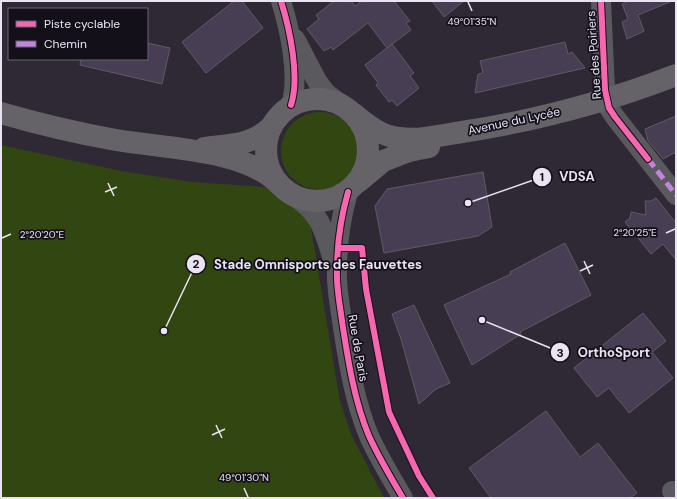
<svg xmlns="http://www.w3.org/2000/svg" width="677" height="499" font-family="'DM Sans',sans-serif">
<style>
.green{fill:#324611}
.building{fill:#483e53;stroke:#5f5a65}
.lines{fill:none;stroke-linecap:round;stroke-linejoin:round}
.street{stroke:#5a595d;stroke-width:20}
.secondary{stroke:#656368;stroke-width:22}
.quiet{stroke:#c483df;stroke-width:5;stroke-dasharray:10 5;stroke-linecap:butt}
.cycleway-casing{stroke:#14101a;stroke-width:8}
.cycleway{stroke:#f766af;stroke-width:6}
.ticks{fill:none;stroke:#e9e3f3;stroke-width:1.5}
.labels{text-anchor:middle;stroke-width:3.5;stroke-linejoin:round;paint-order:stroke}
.street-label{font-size:12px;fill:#e9e3f3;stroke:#14101a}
.ticks-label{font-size:10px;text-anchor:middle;fill:#e9e3f3;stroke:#14101a;stroke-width:3.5;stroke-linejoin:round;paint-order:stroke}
.leader{fill:none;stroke:#e9e3f3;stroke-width:1.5}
.callout-dot{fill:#e9e3f3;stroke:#14101a;stroke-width:1.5}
.mark-label{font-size:12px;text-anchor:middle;font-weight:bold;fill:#111}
.callout-label{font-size:13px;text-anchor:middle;font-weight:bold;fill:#e9e3f3;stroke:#14101a;stroke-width:3.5;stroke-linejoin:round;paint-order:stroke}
</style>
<rect width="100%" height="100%" fill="#2f2936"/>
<!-- green -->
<g class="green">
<circle cx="320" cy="151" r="39"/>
<path d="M1,145L121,171L192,182L266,187L309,216L340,401L351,434L384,498H1Z"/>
</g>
<!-- building -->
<g class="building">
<path d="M234,1H242L263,28L206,73L182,42Z"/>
<path d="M334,1H351L355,6L362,1H394L410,21L406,23L411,30L387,48L368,23L333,50L331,47L324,51L307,29L319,19L316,15Z"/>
<path d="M432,1H464L444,17Z"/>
<path d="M629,1H672L638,15L644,31L627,39L622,22L628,19L622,4Z"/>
<path d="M565,42L568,54L572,52L585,68L475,93L478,74L483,73L480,61Z"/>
<path d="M147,43L170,48L162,84L80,65L81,59H147Z"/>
<path d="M392,44L414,73L410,76L419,88L397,106L392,100L389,102L376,85L378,83L365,65Z"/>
<path d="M676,116V152L663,159L648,141L645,129Z"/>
<path d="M483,172L492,227L478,236L384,253L375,206L387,189Z"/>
<path d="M656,198L676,223V260L663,244L651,254L625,222L630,218L631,212L646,215L645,201H651Z"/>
<path d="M565,243L591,295L520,332L521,334L472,365L444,305L511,274L510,272Z"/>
<path d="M414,305L450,383L436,389L419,404L401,339L392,314Z"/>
<path d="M643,313L666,341L652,352L673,378L629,413L609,388L597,397L574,368Z"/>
<path d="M546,411L580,457L598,443L637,493L630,498H491L469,468Z"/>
</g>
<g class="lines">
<!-- street -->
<g class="street">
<path d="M281,1C290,30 300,77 291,105"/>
<path d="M601,1L605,90L609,108L615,117L676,195"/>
<path d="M295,39L317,81L326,93L338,102"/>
<path d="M348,192C341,217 337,244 337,270C336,287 340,305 342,321C348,360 354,400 369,436C379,458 391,478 403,498"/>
<path d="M291,194C321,214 323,227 333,260"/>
<path d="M672,491L676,495"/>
</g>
<!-- secondary -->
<g class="secondary">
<circle cx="317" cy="150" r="51"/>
<path d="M1,113C39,124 77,133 116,140C162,148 244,149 278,183"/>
<path d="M354,114C367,125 381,136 399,138C420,141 442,135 462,132C533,121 609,101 676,75"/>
<path d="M204,148C230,144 251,146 271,127"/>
<path d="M358,182L383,161L409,151L429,147"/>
</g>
<!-- quiet -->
<path class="quiet" d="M648,159L676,195"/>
<!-- cycleway casing -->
<g class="cycleway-casing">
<g id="cycleway">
<path d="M281,1C290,30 300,77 291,105"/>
<path d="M601,1L605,90L609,108L615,117L648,159"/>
<path d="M348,192C341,217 337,244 337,270C336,287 340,305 342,321C348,360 354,400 369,436C379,458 391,478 403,498"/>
<path d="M338,248H362L366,289L389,412L419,476L433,498"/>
</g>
</g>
<!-- cycleway -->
<use href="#cycleway" class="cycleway"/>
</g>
<!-- ticks -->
<path class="ticks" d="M468,2L472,11M108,183L114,196M105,192L117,187M666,233L675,229M2,238L11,234M584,261L590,274M580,271L593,265M216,425L222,438M212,435L225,429M244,488L248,497"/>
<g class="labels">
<!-- street labels -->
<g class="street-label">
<text transform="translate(594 55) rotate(-94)" y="4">Rue des Poiriers</text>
<text transform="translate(514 121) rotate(-12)" y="4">Avenue du Lycée</text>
<text transform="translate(358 348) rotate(80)" y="4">Rue de Paris</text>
</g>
</g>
<g class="ticks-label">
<text x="472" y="25">49°01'35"N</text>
<text x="635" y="236">2°20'25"E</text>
<text x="42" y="238">2°20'20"E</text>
<text x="244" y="481">49°01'30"N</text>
</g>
<!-- callouts -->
<path class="leader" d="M468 203L542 177M164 331L196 264M482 320L560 352"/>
<g class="callout-dot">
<circle cx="468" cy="203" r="4"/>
<circle cx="164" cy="331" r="4"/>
<circle cx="482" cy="320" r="4"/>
<circle cx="542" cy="177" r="10"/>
<circle cx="196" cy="264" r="10"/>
<circle cx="560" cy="352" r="10"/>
</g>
<g class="mark-label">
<text x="542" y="181">1</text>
<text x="196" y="268">2</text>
<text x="560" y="357">3</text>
</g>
<g class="callout-label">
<text x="577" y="181">VDSA</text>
<text x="318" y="269">Stade Omnisports des Fauvettes</text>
<text x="614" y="357">OrthoSport</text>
</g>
<!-- border -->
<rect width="677" height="499" fill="none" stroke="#e9e3f3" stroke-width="4"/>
<!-- legend -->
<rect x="8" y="8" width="140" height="52" fill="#14101a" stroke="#696471"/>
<rect x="16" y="21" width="20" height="6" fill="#f766af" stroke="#696471"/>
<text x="44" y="28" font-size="12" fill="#e9e3f3">Piste cyclable</text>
<rect x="16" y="41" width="20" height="6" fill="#c483df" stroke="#696471"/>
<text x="44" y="48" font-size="12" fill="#e9e3f3">Chemin</text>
</svg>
